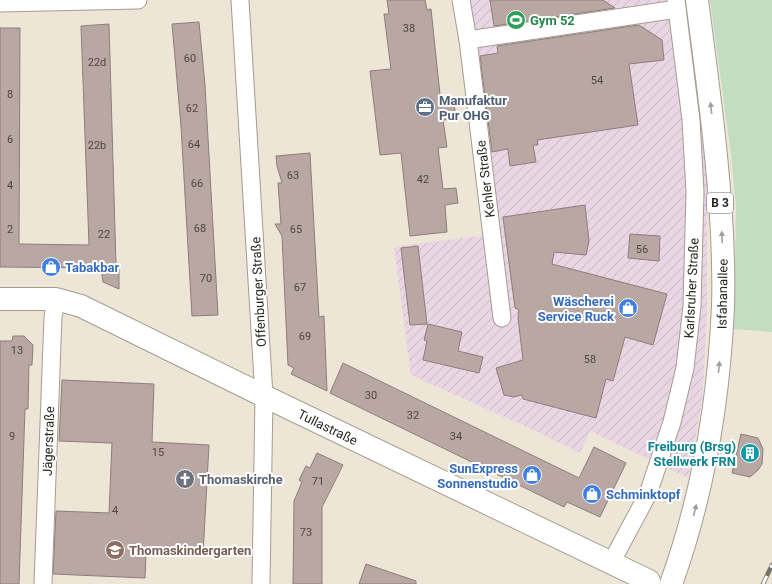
<svg xmlns="http://www.w3.org/2000/svg" width="772" height="584" font-family="Roboto,sans-serif">
<style>
.industrial{fill:url(#industrial-furrows)}
.green{fill:#c2ddc2}
.building{fill:#b9a7a3;stroke:#8e7d7a}
.lines{fill:none;stroke-linecap:round;stroke-linejoin:round}
.street-casing{stroke:#a49d8f;stroke-width:19}
.secondary-casing{stroke:#a49d8f;stroke-width:24}
.highway-casing{stroke:#a49d8f;stroke-width:24}
.street{stroke:#fff;stroke-width:17}
.secondary{stroke:#fff;stroke-width:22}
.highway{stroke:#fff;stroke-width:22}
.rail-casing{stroke:#767167;stroke-width:4.5}
.rail{stroke:#fff;stroke-width:3;stroke-dasharray:9;stroke-linecap:butt}
.oneway{fill:#9f9e9b}
.labels{text-anchor:middle;stroke-width:4;stroke-linejoin:round;paint-order:stroke}
.number-label{font-size:11px;fill:#4e4742}
.shield{fill:#fff;stroke:#6a6864;stroke-width:1}
.shield-label{font-size:12px;font-weight:bold;fill:#2a2721}
.leisure-label{font-size:13px;font-weight:bold;fill:#27864d;stroke:#fff;text-anchor:start}
.service-label{font-size:13px;font-weight:bold;fill:#4e5e75;stroke:#fff;text-anchor:start}
.street-label{font-size:13px;fill:#2a2721;stroke:#fff}
.shop-label{font-size:13px;font-weight:bold;fill:#366cbe;stroke:#fff;text-anchor:start}
.culture-label{font-size:13px;font-weight:bold;fill:#0d838f;stroke:#fff;text-anchor:end}
.worship-label{font-size:13px;font-weight:bold;fill:#5b616d;stroke:#fff;text-anchor:start}
.education-label{font-size:13px;font-weight:bold;fill:#785e54;stroke:#fff;text-anchor:start}
</style>
<defs>
<pattern id="industrial-furrows" width="10" height="10" patternUnits="userSpaceOnUse"><rect width="10" height="10" fill="#e9d5e4"/><path d="M-1 1l2-2M0 10L10 0M9 11l2-2" fill="none" stroke="#c8b7c3"/></pattern>
</defs>
<rect width="100%" height="100%" fill="#ede5d6"/>
<!-- industrial -->
<path class="industrial" d="M468,0H688L707,171V318L702,402L688,478L590,431L580,453L538,432L411,375L394,247L495,234Z"/>
<!-- green -->
<path class="green" d="M710,0H772V332L734,329L736,207L731,154Z"/>
<!-- building -->
<g class="building">
<path d="M387,0H425L427,10L431,9L441,104L454,103L456,119L443,120L447,147L438,148L443,189L456,188L458,203L445,205L447,232L410,236L401,153L380,155L370,71L391,69L384,14H389Z"/>
<path d="M490,0H603L615,8L494,26Z"/>
<path d="M199,22L205,85L218,315L192,316L181,126L172,24Z"/>
<path d="M109,24L116,265L119,267V289L103,282L101,268L0,267V28H20L19,244L89,245L81,26Z"/>
<path d="M639,25L662,40L664,60L629,64L638,125L537,140L538,145H533L536,162L510,166L508,149L492,152L480,56L498,53L497,46Z"/>
<path d="M310,153L319,317L324,316L327,391L291,374L294,368L288,365L282,236L275,224H281L278,183H282L277,166L276,156Z"/>
<path d="M585,205L589,241L586,255L554,252L552,264L667,294L653,345L625,337L613,381L606,379L596,418L523,399L522,395L514,397L504,395L496,368L523,360L518,318L519,310L515,308L503,217Z"/>
<path d="M630,234L660,236L659,261L628,258Z"/>
<path d="M418,246L427,324L410,325L401,248Z"/>
<path d="M428,324L462,332L458,351L483,357L479,373L423,360L427,341L424,340Z"/>
<path d="M13,336H24L33,345L32,365H29L28,409H25L19,584H0V341H12Z"/>
<path d="M343,363L579,478L594,447L626,463L600,517L567,502L564,507L330,393Z"/>
<path d="M62,380L154,384L152,442L209,445L203,555L146,553L145,578L53,574L56,511L109,513L112,443L59,441Z"/>
<path d="M741,434L758,438L763,449L762,464L758,470L750,477L732,473Z"/>
<path d="M317,453L343,465L322,507V584H293L294,501L302,482L299,480L306,466L310,468Z"/>
<path d="M366,564L416,581V584H359Z"/>
</g>
<g class="lines">
<!-- street casing -->
<g class="street-casing">
<g id="street">
<path d="M240,0L264,396L261,584"/>
<path d="M461,0L468,40L502,318"/>
<path d="M0,3L138,0"/>
<path d="M468,40L677,9"/>
<path d="M611,563L648,494L672,422L685,368L692,306L695,192L691,120L676,0"/>
<path d="M43,584L53,317L56,299"/>
</g>
</g>
<!-- secondary casing -->
<g class="secondary-casing">
<path id="secondary" d="M0,299H56L81,306L264,396L649,581"/>
</g>
<!-- highway casing -->
<g class="highway-casing">
<path id="highway" d="M671,584C703,495 719,401 723,306C724,282 723,258 722,234C718,155 707,78 697,0"/>
</g>
<!-- street -->
<use href="#street" class="street"/>
<!-- secondary -->
<use href="#secondary" class="secondary"/>
<!-- highway -->
<use href="#highway" class="highway"/>
<!-- rail casing -->
<g class="rail-casing">
<path id="rail" d="M763,584L772,565"/>
</g>
<!-- rail -->
<use href="#rail" class="rail"/>
</g>
<!-- one-way arrows -->
<defs><path id="oneway-solid" d="M-6-.8H1V-3.2L6.5 0L1 3.2V.8H-6Z"/></defs>
<g class="oneway">
<use href="#oneway-solid" transform="translate(711 108) rotate(-97)"/>
<use href="#oneway-solid" transform="translate(722 237) rotate(-93)"/>
<use href="#oneway-solid" transform="translate(719 367) rotate(-84)"/>
<use href="#oneway-solid" transform="translate(695 510) rotate(-76)"/>
</g>
<!-- icons -->
<defs>
<g id="stadium-disc" transform="scale(1)"><circle r="9.5" fill="#2e9e5b" stroke="#fff"/><path d="M0-5a6.5 5 0 1 0 0 10a6.5 5 0 1 0 0-10ZM-3.5-1.8h7v3.6h-7Z" fill="#fff"/></g>
<g id="office-disc" transform="scale(1)"><circle r="9.5" fill="#5c6f8a" stroke="#fff"/><path d="M-6-3h4V-5.5h4V-3h4V5H-6ZM-1-4.5V-3h2v-1.5ZM-6 0V1H6V0Z" fill="#fff"/></g>
<g id="shop-disc" transform="scale(1)"><circle r="9.5" fill="#3f7fe0" stroke="#fff"/><path d="M-5-2.5h2.3a2.7 3.5 0 0 1 5.4 0H5L5.5 6h-11ZM-1.5-2.5h3a1.5 2.3 0 0 0-3 0Z" fill="#fff"/></g>
<g id="building-disc" transform="scale(1)"><circle r="9.5" fill="#0f9aa8" stroke="#fff"/><path d="M-4-6H4V6H1V3H-1V6H-4ZM-2.5-4.3h1.7v1.8h-1.7ZM.8-4.3h1.7v1.8H.8ZM-2.5-1h1.7V.8h-1.7ZM.8-1h1.7V.8H.8Z" fill="#fff"/></g>
<g id="church-disc" transform="scale(1)"><circle r="9.5" fill="#6b7280" stroke="#fff"/><path d="M-1.2-6h2.4v3.5h3.3v2.4h-3.3V6h-2.4V-.1h-3.3v-2.4h3.3Z" fill="#fff"/></g>
<g id="school-disc" transform="scale(1)"><circle r="9.5" fill="#8d6e63" stroke="#fff"/><path d="M0-5L7-2L0 1L-7-2ZM-4 1L0 2.5L4 1V4Q0 6-4 4Z" fill="#fff"/></g>
</defs>
<g fill-rule="evenodd">
<use href="#stadium-disc" x="516" y="20"/>
<use href="#office-disc" x="425" y="107"/>
<use href="#shop-disc" x="51" y="267"/>
<use href="#shop-disc" x="628" y="308"/>
<use href="#building-disc" x="750" y="453"/>
<use href="#shop-disc" x="532" y="475"/>
<use href="#church-disc" x="185" y="479"/>
<use href="#shop-disc" x="592" y="494"/>
<use href="#school-disc" x="115" y="550"/>
</g>
<g class="labels">
<!-- number labels -->
<g class="number-label">
<text x="409" y="32">38</text>
<text x="190" y="62">60</text>
<text x="97" y="66">22d</text>
<text x="597" y="84">54</text>
<text x="10" y="98">8</text>
<text x="192" y="112">62</text>
<text x="10" y="143">6</text>
<text x="194" y="148">64</text>
<text x="97" y="149">22b</text>
<text x="293" y="179">63</text>
<text x="423" y="183">42</text>
<text x="197" y="187">66</text>
<text x="10" y="189">4</text>
<text x="200" y="232">68</text>
<text x="10" y="233">2</text>
<text x="296" y="233">65</text>
<text x="104" y="238">22</text>
<text x="642" y="253">56</text>
<text x="206" y="282">70</text>
<text x="300" y="291">67</text>
<text x="305" y="340">69</text>
<text x="17" y="354">13</text>
<text x="590" y="363">58</text>
<text x="371" y="399">30</text>
<text x="413" y="419">32</text>
<text x="12" y="440">9</text>
<text x="456" y="440">34</text>
<text x="158" y="456">15</text>
<text x="318" y="485">71</text>
<text x="115" y="514">4</text>
<text x="306" y="536">73</text>
</g>
<!-- shield labels -->
<rect class="shield" x="707" y="193" width="26" height="20" rx="3"/>
<g class="shield-label">
<text x="720" y="207">B 3</text>
</g>
<!-- leisure labels -->
<g class="leisure-label">
<text x="530" y="25">Gym 52</text>
</g>
<!-- service labels -->
<g class="service-label">
<text x="439" y="105">Manufaktur<tspan x="439" dy="15">Pur OHG</tspan></text>
</g>
<!-- street labels -->
<g class="street-label">
<text transform="translate(485 179) rotate(-97)" y="5">Kehler Straße</text>
<text transform="translate(691 288) rotate(-87)" y="5">Karlsruher Straße</text>
<text transform="translate(258 292) rotate(-93)" y="5">Offenburger Straße</text>
<text transform="translate(722 294) rotate(-89)" y="5">Isfahanallee</text>
<text transform="translate(328 427) rotate(26)" y="5">Tullastraße</text>
<text transform="translate(48 441) rotate(-88)" y="5">Jägerstraße</text>
</g>
<!-- shop labels -->
<g class="shop-label">
<text x="65" y="272">Tabakbar</text>
<text x="614" y="306" text-anchor="end">Wäscherei<tspan x="614" dy="15">Service Ruck</tspan></text>
<text x="518" y="473" text-anchor="end">SunExpress<tspan x="518" dy="15">Sonnenstudio</tspan></text>
<text x="606" y="499">Schminktopf</text>
</g>
<!-- culture labels -->
<g class="culture-label">
<text x="736" y="451">Freiburg (Brsg)<tspan x="736" dy="15">Stellwerk FRN</tspan></text>
</g>
<!-- worship labels -->
<g class="worship-label">
<text x="199" y="484">Thomaskirche</text>
</g>
<!-- education labels -->
<g class="education-label">
<text x="129" y="555">Thomaskindergarten</text>
</g>
</g>
</svg>
